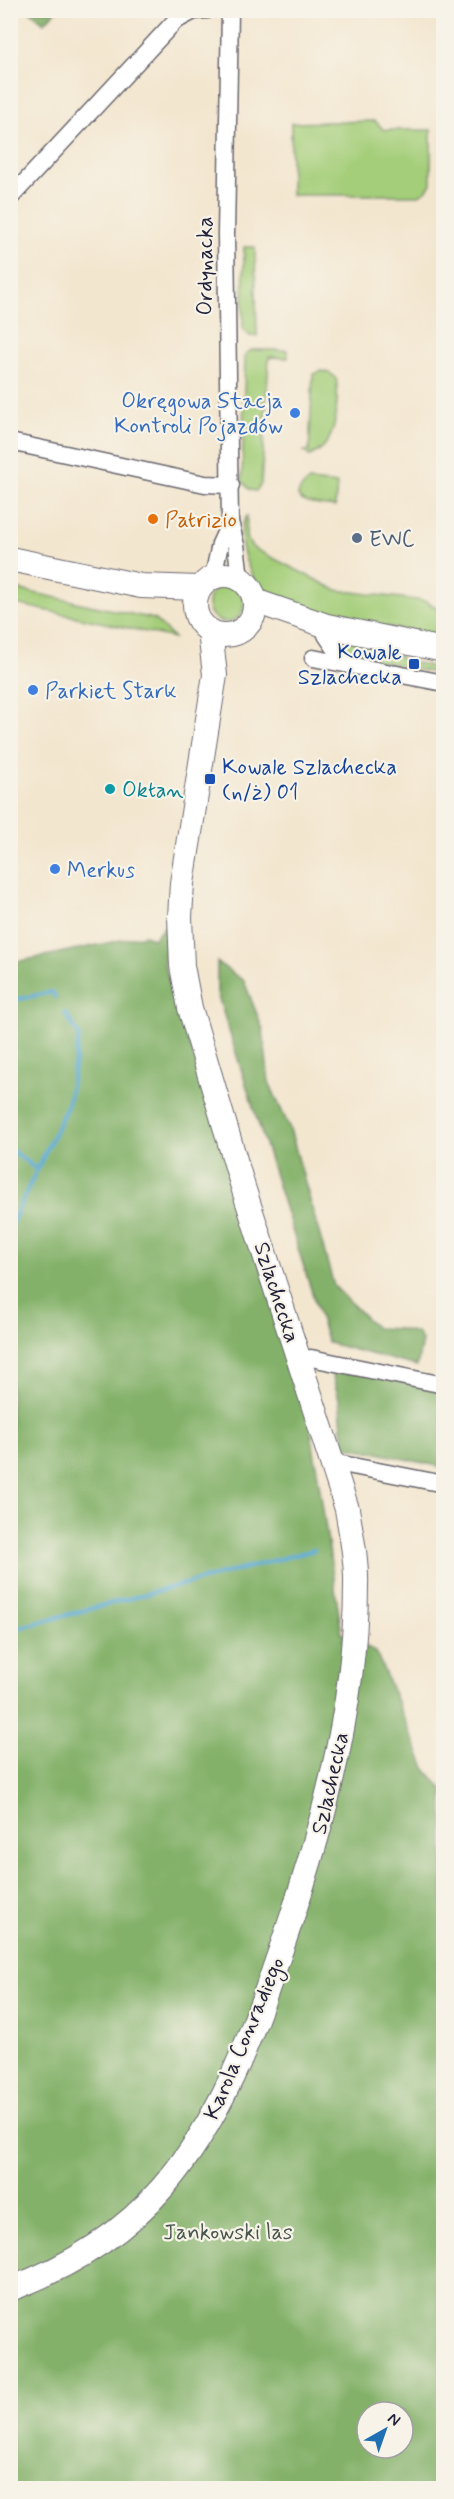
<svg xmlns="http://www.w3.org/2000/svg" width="454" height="2499" font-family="Mynerve,sans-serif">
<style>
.green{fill:#a4ce79;stroke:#63785a;stroke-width:1.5}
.forest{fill:#83b169;stroke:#526a52;stroke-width:1.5;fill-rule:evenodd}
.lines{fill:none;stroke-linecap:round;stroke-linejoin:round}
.stream{stroke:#54a7cf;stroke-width:4.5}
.street-casing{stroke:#6b676f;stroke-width:19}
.secondary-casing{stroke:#6b676f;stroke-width:26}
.street{stroke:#fff;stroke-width:16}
.secondary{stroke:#fff;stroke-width:24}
.shop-dot{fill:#3f7fe0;stroke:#f7f3e8;stroke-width:2}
.food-dot{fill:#e8710a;stroke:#f7f3e8;stroke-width:2}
.service-dot{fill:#5c6f8a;stroke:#f7f3e8;stroke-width:2}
.transit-dot{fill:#1a4fb4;stroke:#f7f3e8;stroke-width:2}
.culture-dot{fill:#0f9aa8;stroke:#f7f3e8;stroke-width:2}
.labels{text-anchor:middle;stroke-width:4.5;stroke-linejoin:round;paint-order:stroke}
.street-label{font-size:22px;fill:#22223b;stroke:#f7f3e8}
.shop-label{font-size:22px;fill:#366cbe;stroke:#f7f3e8;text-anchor:start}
.food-label{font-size:22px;fill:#c56008;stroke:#f7f3e8;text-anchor:start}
.service-label{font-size:22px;fill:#4e5e75;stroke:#f7f3e8;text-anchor:start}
.transit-label{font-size:22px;fill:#164399;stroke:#f7f3e8;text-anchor:end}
.culture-label{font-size:22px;fill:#0d838f;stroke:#f7f3e8;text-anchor:start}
.park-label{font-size:22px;fill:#49564e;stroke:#f7f3e8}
</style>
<rect width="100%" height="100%" fill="#f7f3e8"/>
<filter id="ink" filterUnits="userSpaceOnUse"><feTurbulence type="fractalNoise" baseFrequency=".0167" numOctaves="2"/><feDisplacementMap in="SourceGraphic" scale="12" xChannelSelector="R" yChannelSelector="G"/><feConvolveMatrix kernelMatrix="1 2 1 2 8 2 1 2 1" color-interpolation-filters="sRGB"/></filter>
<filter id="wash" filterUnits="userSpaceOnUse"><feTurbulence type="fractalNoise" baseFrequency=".008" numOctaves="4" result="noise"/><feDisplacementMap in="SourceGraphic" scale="24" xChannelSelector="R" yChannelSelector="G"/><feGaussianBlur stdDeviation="1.35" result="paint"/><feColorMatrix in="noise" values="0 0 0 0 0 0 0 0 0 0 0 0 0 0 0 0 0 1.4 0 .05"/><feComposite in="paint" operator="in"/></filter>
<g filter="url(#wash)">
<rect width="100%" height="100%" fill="#f3e6cf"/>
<!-- green -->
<g class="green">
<path d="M375,121L384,130H431V184L426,191L419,195H291V123Z"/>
<path d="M244,247H255L257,336H250L243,329Z"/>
<path d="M251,350H287L288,358L269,357L261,484L256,491L250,490L242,481L245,355Z"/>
<path d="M322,371C327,372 331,373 335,377C339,384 337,393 337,400C336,423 333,447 309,456L304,451H309L313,374Z"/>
<path d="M309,481L337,484L335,507C319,505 279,504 309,481Z"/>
<path d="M247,516L246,538L253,548L336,590L425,601L443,611V639L293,606C286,603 277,601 271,597C251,586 231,535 247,516Z"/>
<circle cx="226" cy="604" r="18"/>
<path d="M11,588L154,619L174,638L11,603Z"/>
<path d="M335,636L364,641L398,655L403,660L443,669V675L347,654Z"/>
</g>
<!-- forest -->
<g class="forest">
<path d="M30,11H56L44,23Z"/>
<path d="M169,922L164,964L309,1418L342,1634L376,1652L425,1768L443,1790V2488H11V963L145,935L153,939ZM367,2412H403V2448H367Z"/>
<path d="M217,962L244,981L263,1030L269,1082L290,1129L334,1286L376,1328L400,1329L417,1333L422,1341L417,1366L328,1343L217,993Z"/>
<path d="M329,1363L443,1390V1467L344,1446L339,1399Z"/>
</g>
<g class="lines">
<!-- stream -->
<g class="stream">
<path d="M10,1001L52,992L55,997"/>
<path d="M10,1149L36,1169"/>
<path d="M10,1227L68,1104L79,1035L65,1013"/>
<path d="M10,1630L314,1550"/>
</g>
</g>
</g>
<g filter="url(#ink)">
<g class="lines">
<!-- street casing -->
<g class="street-casing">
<g id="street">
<path d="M230,10L226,234L230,522L236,545L240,578"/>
<path d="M10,198L175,21L194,11L207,10"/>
<path d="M10,442L205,484L231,485"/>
<path d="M213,577L220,544L230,522"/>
<path d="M327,626L326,635L345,663"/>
<path d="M313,658L444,683"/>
<path d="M300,1360L311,1358L444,1385"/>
<path d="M332,1462L444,1484"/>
</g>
</g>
<!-- secondary casing -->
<g class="secondary-casing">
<g id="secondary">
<path d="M10,559L141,586L199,588"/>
<circle cx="225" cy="605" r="30"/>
<path d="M255,601L327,626L444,650"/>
<path d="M10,2289C69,2267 122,2235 163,2187C219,2122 250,2040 277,1961C319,1841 356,1713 356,1585C357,1559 351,1534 347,1509L243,1187L190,1008L182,966L180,917L182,883L215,675L210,631"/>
</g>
</g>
<!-- street -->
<use href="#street" class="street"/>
<!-- secondary -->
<use href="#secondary" class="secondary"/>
</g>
</g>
<!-- markers -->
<g class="shop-dot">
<circle cx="295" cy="413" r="6"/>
<circle cx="33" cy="690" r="6"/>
<circle cx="55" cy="869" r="6"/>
</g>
<circle class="food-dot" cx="153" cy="519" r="6"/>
<circle class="service-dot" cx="357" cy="538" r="6"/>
<g class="transit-dot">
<rect x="408" y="658" width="12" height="12" rx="3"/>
<rect x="204" y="773" width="12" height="12" rx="3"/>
</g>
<circle class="culture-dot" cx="110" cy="789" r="6"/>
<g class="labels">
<!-- street labels -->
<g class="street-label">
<text transform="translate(204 266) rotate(-90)" y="8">Ordynacka</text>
<text transform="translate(278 1292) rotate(72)" y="8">Szlachecka</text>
<text transform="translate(329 1783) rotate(-77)" y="8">Szlachecka</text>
<text transform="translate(243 2038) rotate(-67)" y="8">Karola Conradiego</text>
</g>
<!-- shop labels -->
<g class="shop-label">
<text x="283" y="408" text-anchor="end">Okręgowa Stacja<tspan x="283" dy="25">Kontroli Pojazdów</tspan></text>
<text x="45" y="698">Parkiet Stark</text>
<text x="67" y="877">Merkus</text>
</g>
<!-- food labels -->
<g class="food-label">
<text x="165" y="527">Patrizio</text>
</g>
<!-- service labels -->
<g class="service-label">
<text x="369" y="546">EWC</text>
</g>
<!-- transit labels -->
<g class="transit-label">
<text x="402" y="659">Kowale<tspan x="402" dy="25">Szlachecka</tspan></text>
<text x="222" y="774" text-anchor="start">Kowale Szlachecka<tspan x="222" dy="25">(n/ż) 01</tspan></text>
</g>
<!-- culture labels -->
<g class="culture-label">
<text x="122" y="797">Oktan</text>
</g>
<!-- park labels -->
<g class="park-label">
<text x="228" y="2239">Jankowski las</text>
</g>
</g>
<!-- margin -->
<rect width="454" height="2499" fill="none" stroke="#f7f3e8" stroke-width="36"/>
<!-- north arrow -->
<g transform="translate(385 2430) rotate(40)"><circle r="28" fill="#f7f3e8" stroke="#a29fa3" stroke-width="1.5"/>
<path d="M0-4.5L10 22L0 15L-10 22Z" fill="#1f6fb2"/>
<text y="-9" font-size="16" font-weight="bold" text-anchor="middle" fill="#22223b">N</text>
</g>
</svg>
